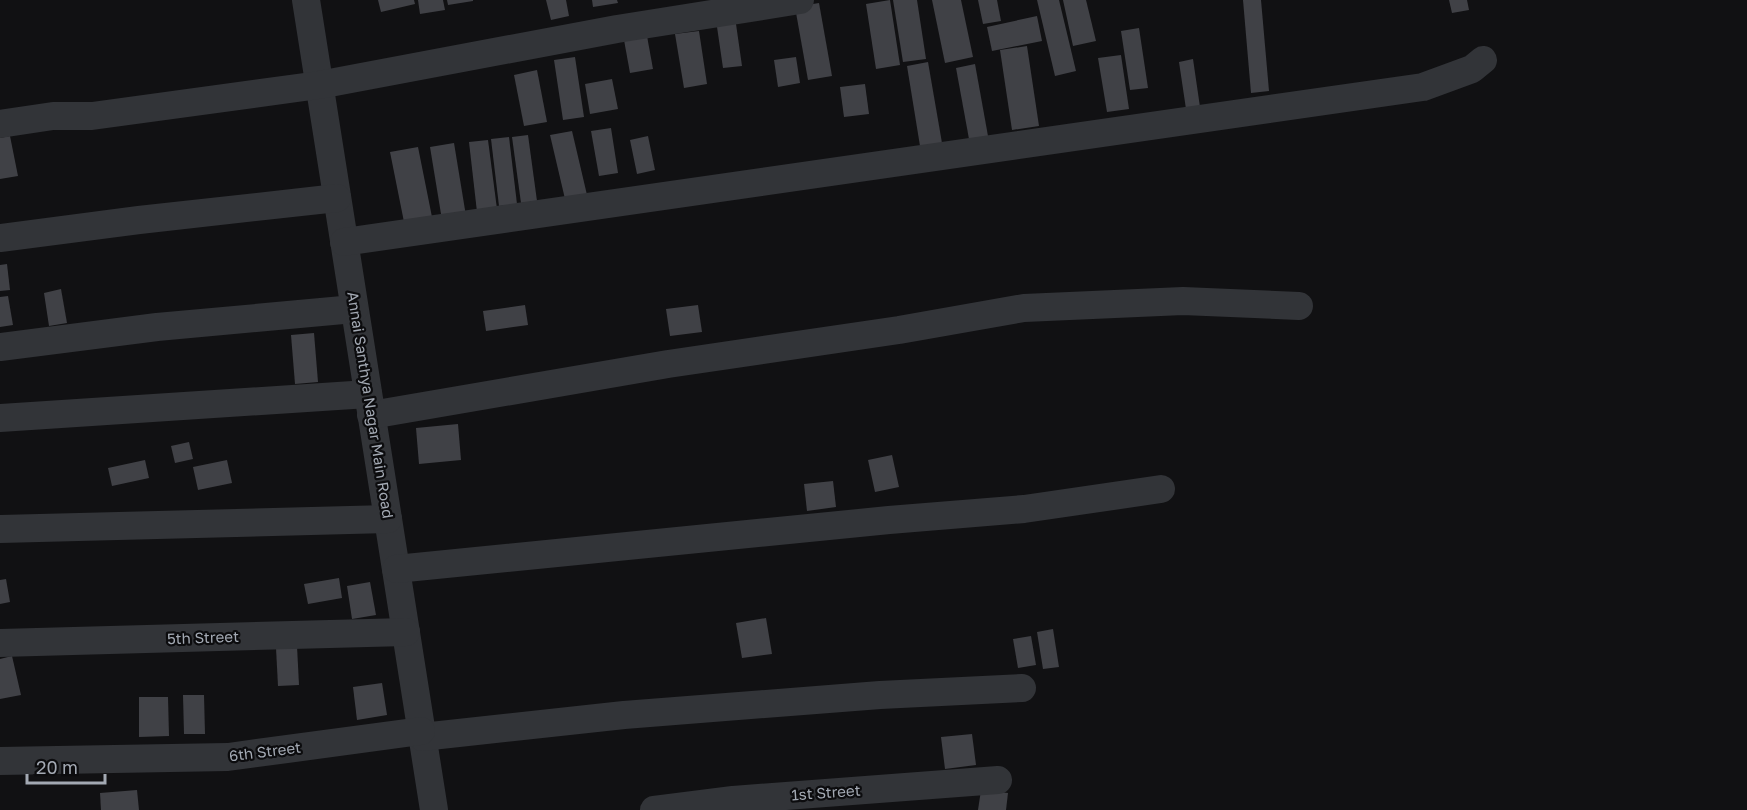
<svg xmlns="http://www.w3.org/2000/svg" width="1747" height="810" font-family="'Golos Text',sans-serif">
<style>
.building{fill:#404146}
.lines{fill:none;stroke-linecap:round;stroke-linejoin:round}
.minor{stroke:#323438;stroke-width:28}
.labels{text-anchor:middle;stroke-width:4.5;stroke-linejoin:round;paint-order:stroke}
.street-label{font-size:15px;fill:#a3a9b3;stroke:#0c0c0e}
</style>
<rect width="100%" height="100%" fill="#111113"/>
<!-- building -->
<g class="building">
<path d="M378,0H414L415,4L381,12Z"/>
<path d="M418,0H443L445,10L420,14Z"/>
<path d="M447,0H473V1L448,5Z"/>
<path d="M546,0H566L569,16L551,20Z"/>
<path d="M592,0H617L618,3L593,7Z"/>
<path d="M890,0L900,65L876,69L866,4Z"/>
<path d="M893,0H917L926,59L903,62Z"/>
<path d="M932,0H961L973,57L945,63Z"/>
<path d="M978,0H997L1001,21L983,24Z"/>
<path d="M1037,0H1059L1076,71L1055,76Z"/>
<path d="M1063,0H1086L1096,41L1073,46Z"/>
<path d="M1243,0H1261L1269,91L1251,93Z"/>
<path d="M1449,0H1467L1469,10L1452,13Z"/>
<path d="M819,3L832,76L808,80L795,7Z"/>
<path d="M1037,16L1042,41L992,51L987,27Z"/>
<path d="M735,17L742,66L723,68L716,20Z"/>
<path d="M1139,28L1148,88L1130,90L1121,31Z"/>
<path d="M699,31L707,84L684,88L675,34Z"/>
<path d="M647,36L653,69L630,73L624,40Z"/>
<path d="M1027,46L1039,126L1012,130L1000,50Z"/>
<path d="M1121,55L1129,109L1107,112L1098,58Z"/>
<path d="M575,57L584,117L563,120L554,60Z"/>
<path d="M796,57L800,83L778,87L774,60Z"/>
<path d="M1193,59L1200,107L1186,109L1179,62Z"/>
<path d="M928,62L942,143L920,146L907,66Z"/>
<path d="M975,64L988,136L969,139L956,68Z"/>
<path d="M537,70L547,122L524,126L514,75Z"/>
<path d="M612,79L618,109L590,114L585,84Z"/>
<path d="M865,84L869,114L844,117L840,87Z"/>
<path d="M611,128L618,173L599,176L591,131Z"/>
<path d="M572,131L587,195L565,199L550,135Z"/>
<path d="M528,135L537,201L521,203L512,137Z"/>
<path d="M10,136L18,176L0,179V138Z"/>
<path d="M648,136L655,170L637,174L630,140Z"/>
<path d="M509,137L517,204L499,206L491,139Z"/>
<path d="M488,140L497,209L477,212L469,142Z"/>
<path d="M454,143L466,216L442,220L430,147Z"/>
<path d="M418,147L432,217L404,222L390,152Z"/>
<path d="M7,264L10,290L0,291V265Z"/>
<path d="M61,289L67,323L49,326L44,293Z"/>
<path d="M8,296L13,325L0,327V297Z"/>
<path d="M525,305L528,325L486,331L483,311Z"/>
<path d="M698,305L702,332L670,336L666,309Z"/>
<path d="M314,333L318,382L295,384L291,335Z"/>
<path d="M458,424L461,460L419,464L416,428Z"/>
<path d="M189,442L193,459L175,463L171,446Z"/>
<path d="M892,455L899,487L875,492L868,460Z"/>
<path d="M145,460L149,478L112,486L108,468Z"/>
<path d="M227,460L232,483L198,490L193,467Z"/>
<path d="M833,481L836,507L807,511L804,484Z"/>
<path d="M339,578L342,598L308,604L304,584Z"/>
<path d="M6,579L10,602L0,604V580Z"/>
<path d="M370,582L376,615L352,619L347,586Z"/>
<path d="M766,618L772,654L742,658L736,623Z"/>
<path d="M1053,629L1059,667L1043,669L1037,632Z"/>
<path d="M1031,636L1036,665L1018,668L1013,639Z"/>
<path d="M297,646L299,685L278,686L276,648Z"/>
<path d="M12,656L21,695L0,699V659Z"/>
<path d="M382,683L387,715L357,720L353,687Z"/>
<path d="M183,695H204L205,734H184Z"/>
<path d="M139,697H168L169,736L139,737Z"/>
<path d="M972,734L976,765L945,769L941,737Z"/>
<path d="M137,790L139,810H101L100,793Z"/>
<path d="M981,790L1008,793L1006,810H978Z"/>
</g>
<g class="lines">
<!-- minor -->
<g class="minor">
<path d="M306,0L434,810"/>
<path d="M0,124L53,116H92L319,85L617,29L800,0"/>
<path d="M0,238L139,220L337,198"/>
<path d="M344,242L1423,87L1472,69L1483,60"/>
<path d="M0,347L157,327L354,309"/>
<path d="M371,415L668,364L899,330L1024,308L1183,301L1299,306"/>
<path d="M0,418L368,394"/>
<path d="M0,529L388,519"/>
<path d="M396,569L889,520L1024,509L1161,489"/>
<path d="M0,643L406,632"/>
<path d="M422,737L624,715L880,695L1022,688"/>
<path d="M0,761L228,757L421,731"/>
<path d="M654,810L733,800L998,780"/>
</g>
</g>
<g class="labels">
<!-- street labels -->
<g class="street-label">
<text transform="translate(370 405) rotate(81)" y="5">Annai Santhya Nagar Main Road</text>
<text transform="translate(203 638) rotate(-2)" y="5">5th Street</text>
<text transform="translate(265 752) rotate(-7)" y="5">6th Street</text>
<text transform="translate(826 793) rotate(-4)" y="5">1st Street</text>
</g>
</g>
<!-- scale -->
<path d="M27 774v9h78v-9" fill="none" stroke="#a3a9b3" stroke-width="3"/>
<text x="36" y="774" font-size="18" fill="#a3a9b3" stroke="#0c0c0e" stroke-width="4.5" paint-order="stroke">20 m</text>
</svg>
